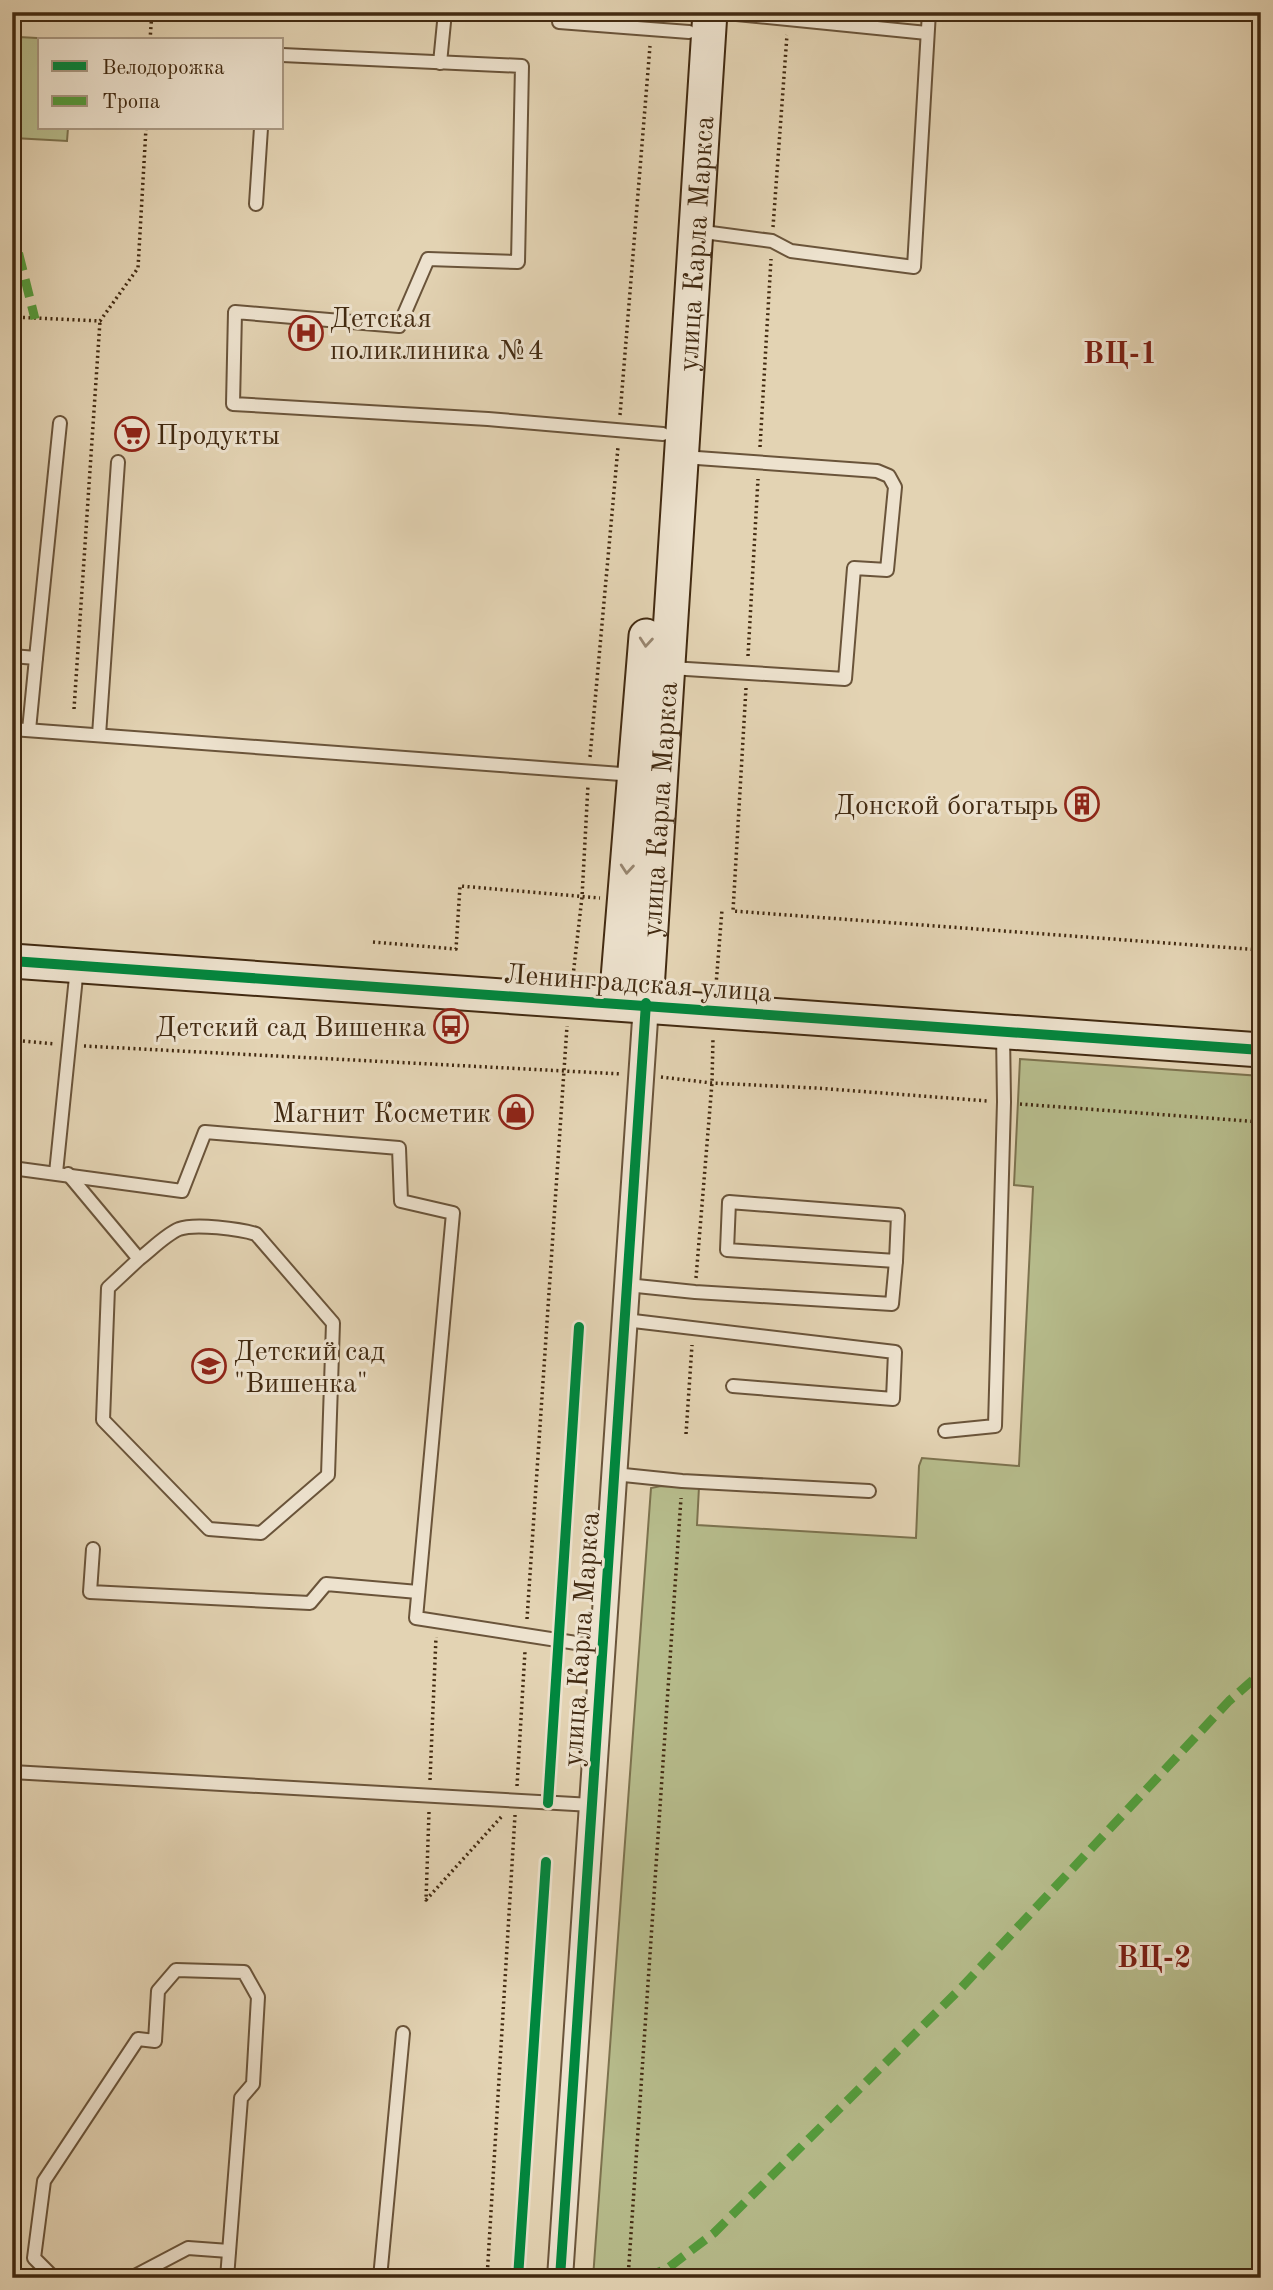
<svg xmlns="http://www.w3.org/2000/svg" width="1273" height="2290" font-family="'Old Standard TT',serif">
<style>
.green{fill:#b6bb8b;stroke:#7c724e;stroke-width:2}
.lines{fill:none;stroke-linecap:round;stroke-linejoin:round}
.lane-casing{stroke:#6a543a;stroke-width:16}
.street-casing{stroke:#6a543a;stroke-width:28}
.secondary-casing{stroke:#422a11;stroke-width:37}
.path{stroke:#422a11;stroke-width:3.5;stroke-dasharray:2 3.5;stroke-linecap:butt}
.lane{stroke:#ede2ce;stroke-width:12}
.street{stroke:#ede2ce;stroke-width:24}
.secondary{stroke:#ede2ce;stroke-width:33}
.quiet{stroke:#549c3c;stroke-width:9;stroke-dasharray:18 9;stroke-linecap:butt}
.cycleway-casing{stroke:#ede2ce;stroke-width:15}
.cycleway{stroke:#00873e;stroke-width:10}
.oneway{stroke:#988670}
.labels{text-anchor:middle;stroke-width:6;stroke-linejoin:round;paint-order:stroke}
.street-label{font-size:28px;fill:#422a11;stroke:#ede2ce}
.poi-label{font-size:28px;fill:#422a11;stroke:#ede2ce;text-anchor:start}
.neighbourhood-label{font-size:30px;font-weight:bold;fill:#7a1f14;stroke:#ede2ce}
</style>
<rect width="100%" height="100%" fill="#e3d3b3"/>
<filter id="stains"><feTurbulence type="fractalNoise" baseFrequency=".00286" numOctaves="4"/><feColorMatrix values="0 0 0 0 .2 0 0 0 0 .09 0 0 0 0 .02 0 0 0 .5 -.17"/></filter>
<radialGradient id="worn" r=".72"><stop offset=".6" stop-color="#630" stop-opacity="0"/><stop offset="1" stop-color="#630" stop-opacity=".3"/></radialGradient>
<!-- green -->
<g class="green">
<path d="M19,37L72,40H40V128H68L67,141L14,138Z"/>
<path d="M1020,1059L1261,1076V2278H593L651,1488L661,1486L699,1487L697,1525L916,1538L919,1466L922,1458L1019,1466L1033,1187L1014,1185Z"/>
</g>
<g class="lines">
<!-- lane casing -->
<g class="lane-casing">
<g id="lane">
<path d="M559,12V22L689,32"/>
<path d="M716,12L927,33"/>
<path d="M282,55L522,66L518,262L428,259L399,326L235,312L233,404L488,419L663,434"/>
<path d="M440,63L445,12"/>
<path d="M256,204L261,128"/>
<path d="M696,231L772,241L791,251L914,267L929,12"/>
<path d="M12,656L36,658L29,730"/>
<path d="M36,658L60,423"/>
<path d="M671,668L845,679L854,568L887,570L895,487L889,476L877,471L683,457"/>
<path d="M12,729L635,775"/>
<path d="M99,735L118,462"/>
<path d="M12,1168L182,1191L205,1132L399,1148L401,1201L453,1213L416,1618L602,1647"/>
<path d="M56,1173L77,967"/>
<path d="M68,1174L139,1259L108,1288L103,1420L209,1529L261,1533L328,1475L333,1323L256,1234C240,1229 195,1223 179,1229C165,1235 151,1250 139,1259"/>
<path d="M729,1202L898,1215L896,1261L727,1250Z"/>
<path d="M627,1285L695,1292L892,1304L896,1261"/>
<path d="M625,1320L895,1352L893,1399L733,1386"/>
<path d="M945,1431L995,1426L1004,1102L1003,1032"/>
<path d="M614,1474L682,1481L869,1491"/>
<path d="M93,1549L90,1592L310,1603L326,1584L418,1592"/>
<path d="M12,1772L592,1805"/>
<path d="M54,2278L34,2258L44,2181L138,2039L155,2041L158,1991L176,1970L244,1972L258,1997L253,2084L241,2098L227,2278"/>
<path d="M131,2278L188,2248L229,2251"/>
<path d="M380,2278L403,2033"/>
</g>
</g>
<!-- street casing -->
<g class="street-casing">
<path id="street" d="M560,2278L646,1005"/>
</g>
<!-- secondary casing -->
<g class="secondary-casing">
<g id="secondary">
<path d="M12,961L1261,1050"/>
<path d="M616,1003L646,636"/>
<path id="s1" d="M646,1005L710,12"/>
</g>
</g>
<!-- path -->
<g class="path">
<path d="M150,40L152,12"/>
<path d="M773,227L787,35"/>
<path d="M12,317L100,321L138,268L146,128"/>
<path d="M620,415L650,46"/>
<path d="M760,447L771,259"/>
<path d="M748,656L758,479"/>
<path d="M746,688L733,911L1261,950"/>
<path d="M74,709L100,321"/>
<path d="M590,757L618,447"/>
<path d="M373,942L456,949L460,886L600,898"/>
<path d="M573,976L582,897L588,785"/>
<path d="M716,985L722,910"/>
<path d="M12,1040L55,1044"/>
<path d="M84,1046L622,1074"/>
<path d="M661,1077L712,1083L816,1088L988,1101"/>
<path d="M1020,1104L1261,1122"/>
<path d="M696,1278L712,1083L713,1038"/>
<path d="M686,1434L692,1345"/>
<path d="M527,1619L567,1026"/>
<path d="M430,1780L436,1637"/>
<path d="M517,1786L525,1651"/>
<path d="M429,1812L426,1900L503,1815"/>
<path d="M487,2278L515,1815"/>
<path d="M628,2278L681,1498"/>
</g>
<!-- lane -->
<use href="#lane" class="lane"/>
<!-- street -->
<use href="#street" class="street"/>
<!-- secondary -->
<use href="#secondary" class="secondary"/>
<!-- quiet -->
<g class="quiet">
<path d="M12,227L35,319"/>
<path d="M645,2278L668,2268L714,2233L961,1988L1229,1701L1261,1673"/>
</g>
<!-- cycleway casing -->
<g class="cycleway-casing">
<g id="cycleway">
<path d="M12,961L1261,1050"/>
<path d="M548,1803L579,1327"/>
<path d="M518,2278L546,1862"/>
<path d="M560,2278L646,1003"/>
</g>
</g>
<!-- cycleway -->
<use href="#cycleway" class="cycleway"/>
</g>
<!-- one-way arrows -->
<defs><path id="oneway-chevron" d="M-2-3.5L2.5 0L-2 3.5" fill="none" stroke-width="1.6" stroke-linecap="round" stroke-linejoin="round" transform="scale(1.75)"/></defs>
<g class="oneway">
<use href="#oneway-chevron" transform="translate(646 642) rotate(95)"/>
<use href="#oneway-chevron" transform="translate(627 869) rotate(95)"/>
</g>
<!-- icons -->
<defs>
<g id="hospital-ring" transform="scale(1.75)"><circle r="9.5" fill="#ede2ce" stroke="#8f2418" stroke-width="1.5"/><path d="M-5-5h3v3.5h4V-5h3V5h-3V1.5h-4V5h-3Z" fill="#8f2418"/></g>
<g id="supermarket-ring" transform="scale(1.75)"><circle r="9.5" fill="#ede2ce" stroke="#8f2418" stroke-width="1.5"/><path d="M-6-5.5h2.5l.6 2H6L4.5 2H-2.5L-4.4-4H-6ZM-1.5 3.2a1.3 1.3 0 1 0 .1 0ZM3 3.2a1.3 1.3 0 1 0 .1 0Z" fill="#8f2418"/></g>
<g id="building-ring" transform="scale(1.75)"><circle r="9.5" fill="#ede2ce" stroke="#8f2418" stroke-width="1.5"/><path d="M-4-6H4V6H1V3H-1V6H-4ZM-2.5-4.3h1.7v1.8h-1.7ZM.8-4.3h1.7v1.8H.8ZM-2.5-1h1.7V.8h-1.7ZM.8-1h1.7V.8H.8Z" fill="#8f2418"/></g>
<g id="bus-ring" transform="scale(1.75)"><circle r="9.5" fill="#ede2ce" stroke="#8f2418" stroke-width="1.5"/><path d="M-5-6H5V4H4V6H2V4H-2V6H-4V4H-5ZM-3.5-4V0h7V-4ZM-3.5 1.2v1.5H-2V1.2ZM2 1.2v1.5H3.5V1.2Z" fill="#8f2418"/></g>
<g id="shop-ring" transform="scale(1.75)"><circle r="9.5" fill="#ede2ce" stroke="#8f2418" stroke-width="1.5"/><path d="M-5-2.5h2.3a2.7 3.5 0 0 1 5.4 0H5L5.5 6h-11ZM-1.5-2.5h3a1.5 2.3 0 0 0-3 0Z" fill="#8f2418"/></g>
<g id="school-ring" transform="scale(1.75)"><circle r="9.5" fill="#ede2ce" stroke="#8f2418" stroke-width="1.5"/><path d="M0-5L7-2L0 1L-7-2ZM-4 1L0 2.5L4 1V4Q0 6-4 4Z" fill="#8f2418"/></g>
</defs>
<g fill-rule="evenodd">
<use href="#hospital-ring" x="306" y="333"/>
<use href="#supermarket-ring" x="132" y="434"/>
<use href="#building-ring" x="1082" y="804"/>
<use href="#bus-ring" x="451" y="1026"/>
<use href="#shop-ring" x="516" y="1112"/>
<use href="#school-ring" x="209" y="1366"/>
</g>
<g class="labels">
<!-- street labels -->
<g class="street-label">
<text dy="10" stroke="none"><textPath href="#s1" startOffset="763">улица Карла Маркса</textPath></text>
<text dy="10" stroke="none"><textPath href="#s1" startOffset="196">улица Карла Маркса</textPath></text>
<text transform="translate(638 982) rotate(4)" y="10">Ленинградская улица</text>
<text transform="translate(580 1639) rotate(-86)" y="10">улица Карла Маркса</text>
</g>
<!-- poi labels -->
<g class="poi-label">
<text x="330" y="327">Детская<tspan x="330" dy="32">поликлиника №4</tspan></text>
<text x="156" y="444">Продукты</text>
<text x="1058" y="814" text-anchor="end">Донской богатырь</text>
<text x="426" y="1036" text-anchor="end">Детский сад Вишенка</text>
<text x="491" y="1122" text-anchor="end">Магнит Косметик</text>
<text x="234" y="1360">Детский сад<tspan x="234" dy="32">"Вишенка"</tspan></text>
</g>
<!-- neighbourhood labels -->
<g class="neighbourhood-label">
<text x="1120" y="363">ВЦ-1</text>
<text x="1154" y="1967">ВЦ-2</text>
</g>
</g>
<!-- margin -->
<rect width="1273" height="2290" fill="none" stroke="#e3d3b3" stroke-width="42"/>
<rect x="14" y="14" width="1245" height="2262" fill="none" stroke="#422a11" stroke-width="3.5"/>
<rect x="21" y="21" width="1231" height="2248" fill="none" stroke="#422a11" stroke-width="2"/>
<!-- legend -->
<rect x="38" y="38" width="245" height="91" fill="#ede2ce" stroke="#a99882" stroke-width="2"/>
<rect x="52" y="61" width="35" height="10" fill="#00873e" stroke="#a99882" stroke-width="2"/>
<text x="102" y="74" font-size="21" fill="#422a11">Велодорожка</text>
<rect x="52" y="96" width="35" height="10" fill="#549c3c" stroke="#a99882" stroke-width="2"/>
<text x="102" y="108" font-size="21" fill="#422a11">Тропа</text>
<rect width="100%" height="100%" filter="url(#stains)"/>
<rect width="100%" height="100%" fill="url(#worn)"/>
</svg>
